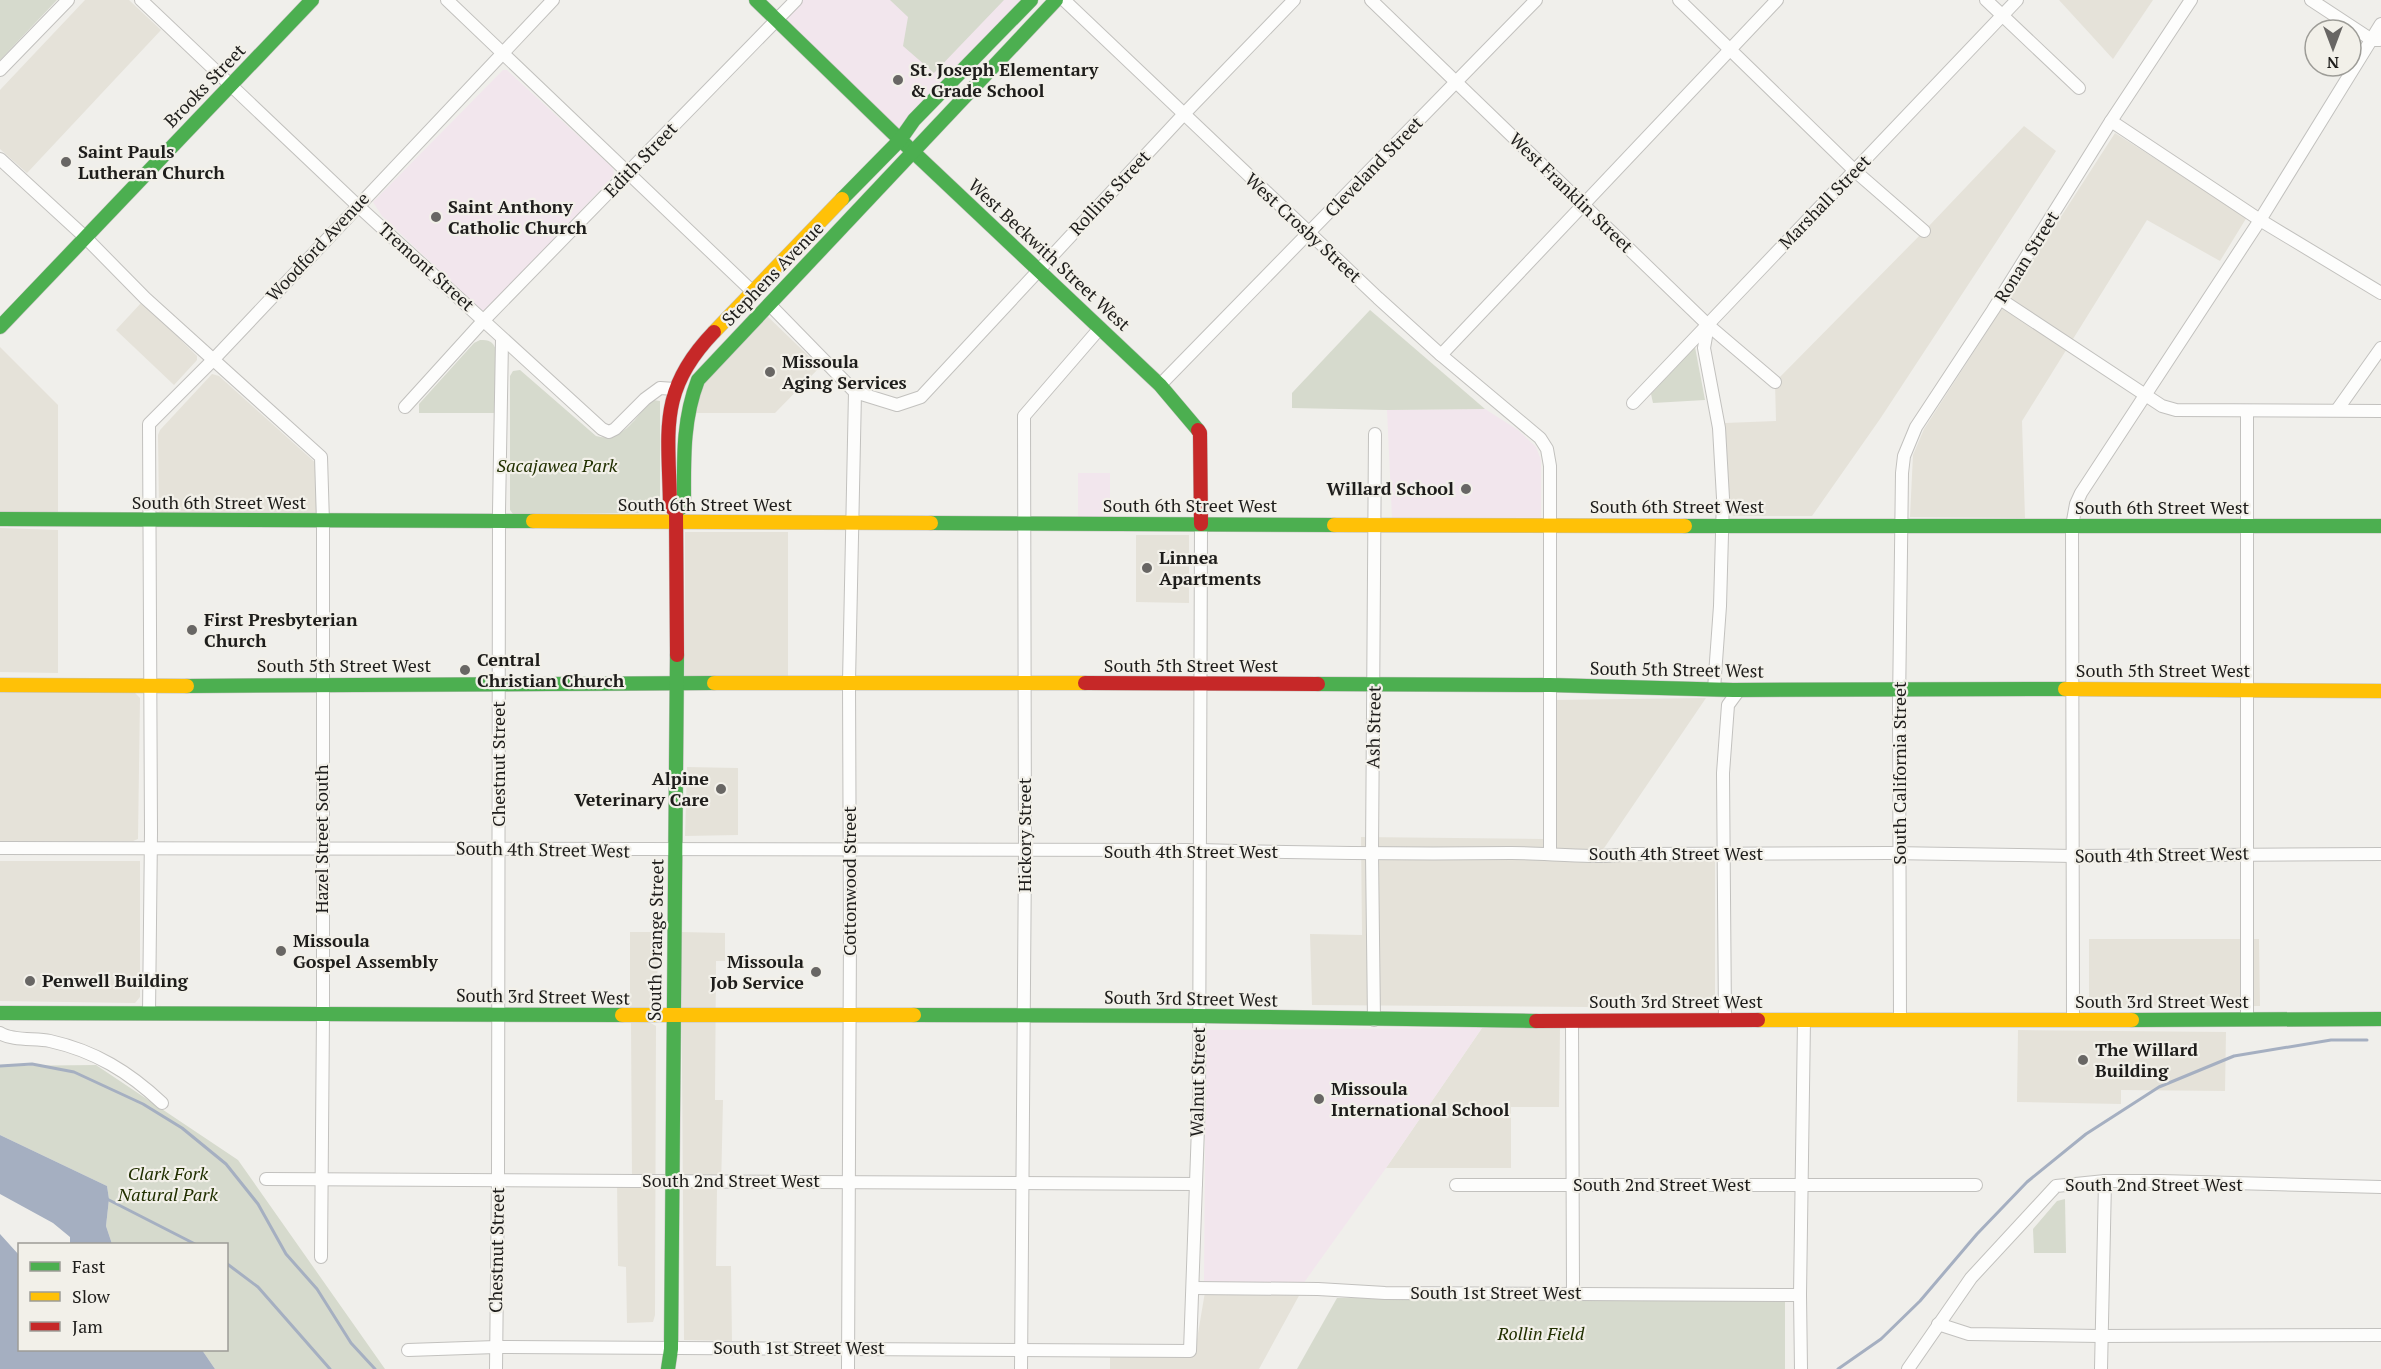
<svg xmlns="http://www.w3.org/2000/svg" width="2381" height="1369" font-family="'PT Serif',serif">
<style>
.built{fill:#e5e2d9}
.education{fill:#f2e6ed}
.green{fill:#d6dacd}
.water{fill:#a5afc1}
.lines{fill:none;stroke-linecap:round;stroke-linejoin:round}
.stream{stroke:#a5afc1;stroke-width:3}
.street-casing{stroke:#c2c1be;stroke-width:14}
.fast-casing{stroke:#c2c1be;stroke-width:15}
.slow-casing{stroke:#c2c1be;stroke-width:15}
.jam-casing{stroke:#c2c1be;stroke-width:15}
.street{stroke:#fdfdfc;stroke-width:12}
.fast{stroke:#4caf50;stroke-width:14}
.slow{stroke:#ffc107;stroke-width:14}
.jam{stroke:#c62828;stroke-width:14}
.poi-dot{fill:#686664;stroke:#f2f0e9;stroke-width:2}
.labels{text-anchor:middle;stroke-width:4.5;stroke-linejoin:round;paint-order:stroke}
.poi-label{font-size:18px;font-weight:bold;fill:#1e1d1b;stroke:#f2f0e9;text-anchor:start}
.street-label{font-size:18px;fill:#1e1d1b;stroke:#f2f0e9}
.park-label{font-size:18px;font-style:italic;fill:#213000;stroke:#f2f0e9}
</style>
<rect width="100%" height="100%" fill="#f0efeb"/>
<!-- built -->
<g class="built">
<path d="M85,0H129L161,30L27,173L0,149V90Z"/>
<path d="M2059,0H2153L2113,59Z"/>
<path d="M2024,126L2056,151L1880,419L1812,516H1733L1730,506L1725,423L1776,421L1775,382L1928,227Z"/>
<path d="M2115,133L2247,217L2220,261L2147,220L2022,421L2025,518L1910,517L1913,455L1924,429Z"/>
<path d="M142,302L197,356V360L174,385L116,330Z"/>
<path d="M763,312L820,367L775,413H688L695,385Z"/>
<path d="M0,347L58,405V513L0,512Z"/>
<path d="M212,374L219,376L318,465L317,513L159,512L158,435L160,430Z"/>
<path d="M0,528L58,530V673L0,672Z"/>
<rect x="685" y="532" width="103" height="147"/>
<path d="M1136,535H1189V603L1136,602Z"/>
<path d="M0,692L135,693L140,698L138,839L133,841L0,842Z"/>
<path d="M1706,698L1596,860H1715V1008L1312,1005L1310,934L1362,935L1361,837L1543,839L1553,700Z"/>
<path d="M687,767L738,768V835L685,836Z"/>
<path d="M0,861H140V997L135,1003L0,1001Z"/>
<path d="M630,932H659L656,1010H630Z"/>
<path d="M681,932L725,933V961H716L715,1100H723L721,1189H717L716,1266H731L732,1341L684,1340Z"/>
<path d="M2089,939H2259L2260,1006L2089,1007Z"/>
<path d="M649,1022L656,1026L655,1315L653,1322L627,1323L626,1267L618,1266L617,1180H632L631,1023Z"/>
<path d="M1482,1028H1560L1559,1107H1511V1168H1386Z"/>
<path d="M2018,1030L2226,1032L2225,1091L2121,1090V1104L2017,1102Z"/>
<path d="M1205,1292H1301L1259,1369H1110V1357L1184,1355L1195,1351Z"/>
</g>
<!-- education -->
<g class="education">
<path d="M796,0H1031L900,140L777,19Z"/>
<path d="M503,70H507L613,168L614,175L492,306L482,311L382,216L373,202Z"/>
<path d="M1485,409L1518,430L1536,447L1541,460V518H1392L1387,410Z"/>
<rect x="1078" y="473" width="32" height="44"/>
<path d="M1482,1028L1386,1168L1303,1284L1204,1283L1206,1030Z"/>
</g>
<!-- green -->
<g class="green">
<path d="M0,0H57L0,60Z"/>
<path d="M890,0H1004L934,73L903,46L908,17Z"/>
<path d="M1370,310L1485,409L1387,410L1292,408V393Z"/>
<path d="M480,340C489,340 493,341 496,350V413H419V404L474,343Z"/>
<path d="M1695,347L1705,400L1653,403L1651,394Z"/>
<path d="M520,370L596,436C621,443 634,420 649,403L653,400L660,401V509L654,513L513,514L510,510V376L513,371Z"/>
<path d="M96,1065L238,1160L385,1369H215L202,1350H226V1244H112L106,1226L109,1199L107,1186L0,1135V1066Z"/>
<path d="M2065,1199L2066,1253H2034L2033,1229L2057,1201Z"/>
<path d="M1337,1298L1785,1300V1369H1297Z"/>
</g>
<!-- water -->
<g class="water">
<path d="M0,1135L107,1186L109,1199L106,1226L112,1244H70V1237L53,1223L0,1194Z"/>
<path d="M0,1234L19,1255L20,1350H202L215,1369H0Z"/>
</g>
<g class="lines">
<!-- stream -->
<g class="stream">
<path d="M0,1066L32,1064L74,1072L143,1104L182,1128L226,1164L258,1204L286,1254L317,1289L351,1343L375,1369"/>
<path d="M107,1199L195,1244"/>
<path d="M226,1263L258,1287L330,1369"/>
<path d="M1838,1369L1881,1339L1920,1301L1977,1234L2027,1182L2086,1134L2159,1087L2234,1056L2331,1040H2367"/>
</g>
<!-- street casing -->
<g class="street-casing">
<g id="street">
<path d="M141,0L357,205L602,429L609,432L615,429L645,399L660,388L675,389"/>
<path d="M447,0L754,293"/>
<path d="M1064,0L1378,298L1441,355L1540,438L1547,449L1550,466V853"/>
<path d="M1371,0L1708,325L1775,382"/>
<path d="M1679,0L1855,171L1924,231"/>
<path d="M1986,0L2079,88"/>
<path d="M2311,0L2372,40H2379"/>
<path d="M0,70L68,0"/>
<path d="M2111,121L2260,220L2381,293"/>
<path d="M0,159L85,237L145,298L321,457L323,522V1013L321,1257"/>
<path d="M2000,299L2162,406L2176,410L2381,411"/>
<path d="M770,305L855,392L897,405L921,397L1183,115L1294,0"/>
<path d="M1708,325L1704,348L1719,428L1723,498L1720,606L1714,689"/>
<path d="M1441,355L1777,0"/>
<path d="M1160,385L1536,0"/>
<path d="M1633,403L2017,0"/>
<path d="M405,407L484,320L796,0"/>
<path d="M2337,410L2381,348"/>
<path d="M2247,411V1020"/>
<path d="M0,848L1201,850C1304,853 1408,854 1511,853C1550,853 1591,859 1629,854L1889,853L2073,856L2381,854"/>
<path d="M149,1013L151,832L149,424L213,360L553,0"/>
<path d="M1900,1019L1899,705L1902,473L1904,456L1916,427L1993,310L2111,121L2191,0"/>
<path d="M1374,1020L1372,854L1375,434"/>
<path d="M1725,1020L1723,773L1728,705L1739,690"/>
<path d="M2073,1020L2072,526L2076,504L2081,493L2260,220L2381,24"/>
<path d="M1572,1021L1573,1293"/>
<path d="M0,1033C12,1041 35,1038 50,1041C95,1051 129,1072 162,1103"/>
<path d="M266,1179L1196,1184"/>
<path d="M1456,1185H1976"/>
<path d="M1193,1288L1318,1289L1385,1293L1800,1295"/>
<path d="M1938,1324L1969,1334L2100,1336L2381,1335"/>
<path d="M408,1350L496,1347L1190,1351L1199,1099L1201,524"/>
<path d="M496,1369L498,1180L499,511L502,340"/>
<path d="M848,1369L850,933L849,682L855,392"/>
<path d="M1021,1369L1025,852L1024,416L1100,328"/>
<path d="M1801,1369L1800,1295L1804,1020"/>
<path d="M1908,1369L1971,1278L2056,1186L2105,1181H2161L2381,1187"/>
<path d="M2101,1369L2105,1181"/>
</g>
</g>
<!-- fast casing -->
<g class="fast-casing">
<g id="fast">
<path d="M756,0L891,131L1160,385L1198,430"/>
<path d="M842,199L900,140L914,120L1031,0"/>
<path d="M0,327L312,0"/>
<path d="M676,512L684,505C684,462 682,421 698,380L1056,0"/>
<path d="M0,519L533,521"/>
<path d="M931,523L1334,525"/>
<path d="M1685,526H2381"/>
<path d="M1318,684L1550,685L1733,690L2065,689"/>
<path d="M187,686L714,683"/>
<path d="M0,1013L622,1015"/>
<path d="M914,1015L1199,1016L1536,1021"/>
<path d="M2132,1020L2381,1019"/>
<path d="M668,1369L671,1349L677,655"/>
</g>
</g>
<!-- slow casing -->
<g class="slow-casing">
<g id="slow">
<path d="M714,332L842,199"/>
<path d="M533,521L931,523"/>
<path d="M1334,525L1685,526"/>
<path d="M714,683H1085"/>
<path d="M0,685L187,686"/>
<path d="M2065,689L2381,691"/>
<path d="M622,1015H914"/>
<path d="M1758,1020H2132"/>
</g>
</g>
<!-- jam casing -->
<g class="jam-casing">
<g id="jam">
<path d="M1198,430L1200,433L1201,524"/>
<path d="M676,512L670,506C669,431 657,391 714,332"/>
<path d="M676,512L677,655"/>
<path d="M1085,683L1318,684"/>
<path d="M1536,1021L1758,1020"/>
</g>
</g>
<!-- street -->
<use href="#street" class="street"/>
<!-- fast -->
<use href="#fast" class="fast"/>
<!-- slow -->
<use href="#slow" class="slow"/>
<!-- jam -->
<use href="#jam" class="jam"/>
</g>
<!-- markers -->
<g class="poi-dot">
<circle cx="898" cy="80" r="6"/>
<circle cx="66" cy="162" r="6"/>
<circle cx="436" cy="217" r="6"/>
<circle cx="770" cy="372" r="6"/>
<circle cx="1466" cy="489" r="6"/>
<circle cx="1147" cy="568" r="6"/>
<circle cx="192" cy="630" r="6"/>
<circle cx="465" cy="670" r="6"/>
<circle cx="721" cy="789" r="6"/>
<circle cx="281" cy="951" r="6"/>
<circle cx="816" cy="972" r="6"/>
<circle cx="30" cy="981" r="6"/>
<circle cx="2083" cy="1060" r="6"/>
<circle cx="1319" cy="1099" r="6"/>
</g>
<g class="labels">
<!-- poi labels -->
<g class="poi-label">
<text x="910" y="76">St. Joseph Elementary<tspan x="910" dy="21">&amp; Grade School</tspan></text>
<text x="78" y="158">Saint Pauls<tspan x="78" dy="21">Lutheran Church</tspan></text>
<text x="448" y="213">Saint Anthony<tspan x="448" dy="21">Catholic Church</tspan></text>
<text x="782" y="368">Missoula<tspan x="782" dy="21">Aging Services</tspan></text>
<text x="1454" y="495" text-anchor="end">Willard School</text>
<text x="1159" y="564">Linnea<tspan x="1159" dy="21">Apartments</tspan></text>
<text x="204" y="626">First Presbyterian<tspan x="204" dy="21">Church</tspan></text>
<text x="477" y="666">Central<tspan x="477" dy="21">Christian Church</tspan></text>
<text x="709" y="785" text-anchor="end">Alpine<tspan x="709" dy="21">Veterinary Care</tspan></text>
<text x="293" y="947">Missoula<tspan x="293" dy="21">Gospel Assembly</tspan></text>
<text x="804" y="968" text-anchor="end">Missoula<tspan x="804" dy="21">Job Service</tspan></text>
<text x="42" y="987">Penwell Building</text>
<text x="2095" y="1056">The Willard<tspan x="2095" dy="21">Building</tspan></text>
<text x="1331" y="1095">Missoula<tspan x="1331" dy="21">International School</tspan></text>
</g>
<!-- street labels -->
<g class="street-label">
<text transform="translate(205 86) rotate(-46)" y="6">Brooks Street</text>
<text transform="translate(641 160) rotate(-46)" y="6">Edith Street</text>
<text transform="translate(1374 167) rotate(-46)" y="6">Cleveland Street</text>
<text transform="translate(1110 193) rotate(-47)" y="6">Rollins Street</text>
<text transform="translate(1571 193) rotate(44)" y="6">West Franklin Street</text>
<text transform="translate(1825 202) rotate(-46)" y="6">Marshall Street</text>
<text transform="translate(1303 228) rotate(43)" y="6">West Crosby Street</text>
<text transform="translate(318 247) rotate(-47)" y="6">Woodford Avenue</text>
<text transform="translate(1049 255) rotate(43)" y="6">West Beckwith Street West</text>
<text transform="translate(2027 257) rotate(-58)" y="6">Ronan Street</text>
<text transform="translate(426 267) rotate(42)" y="6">Tremont Street</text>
<text transform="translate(773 274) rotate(-46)" y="6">Stephens Avenue</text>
<text x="219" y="509">South 6th Street West</text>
<text x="705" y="511">South 6th Street West</text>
<text x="1190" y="512">South 6th Street West</text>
<text x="1677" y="513">South 6th Street West</text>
<text x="2162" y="514">South 6th Street West</text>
<text x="344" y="672">South 5th Street West</text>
<text x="1191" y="672">South 5th Street West</text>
<text transform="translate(1677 670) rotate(1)" y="6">South 5th Street West</text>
<text x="2163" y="677">South 5th Street West</text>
<text transform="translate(1374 727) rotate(-89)" y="6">Ash Street</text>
<text transform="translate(499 764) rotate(-90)" y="6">Chestnut Street</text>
<text transform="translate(1900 773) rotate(-90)" y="6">South California Street</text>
<text transform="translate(1025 835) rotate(-90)" y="6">Hickory Street</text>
<text transform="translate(322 839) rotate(-90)" y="6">Hazel Street South</text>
<text transform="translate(543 850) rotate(1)" y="6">South 4th Street West</text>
<text x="1191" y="858">South 4th Street West</text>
<text x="1676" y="860">South 4th Street West</text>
<text transform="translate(2162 855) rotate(-1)" y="6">South 4th Street West</text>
<text transform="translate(850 881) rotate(-90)" y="6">Cottonwood Street</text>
<text transform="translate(656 940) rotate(-89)" y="6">South Orange Street</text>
<text transform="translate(543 997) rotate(1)" y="6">South 3rd Street West</text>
<text transform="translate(1191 999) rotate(1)" y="6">South 3rd Street West</text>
<text x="1676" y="1008">South 3rd Street West</text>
<text x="2162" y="1008">South 3rd Street West</text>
<text transform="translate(1198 1082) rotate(-89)" y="6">Walnut Street</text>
<text x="731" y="1187">South 2nd Street West</text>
<text x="1662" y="1191">South 2nd Street West</text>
<text x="2154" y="1191">South 2nd Street West</text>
<text transform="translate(497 1250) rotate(-89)" y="6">Chestnut Street</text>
<text x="1496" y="1299">South 1st Street West</text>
<text x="799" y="1354">South 1st Street West</text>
</g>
<!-- park labels -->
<g class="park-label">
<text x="557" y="472">Sacajawea Park</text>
<text x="168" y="1180">Clark Fork<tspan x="168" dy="21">Natural Park</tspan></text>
<text x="1541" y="1340">Rollin Field</text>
</g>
</g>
<!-- legend -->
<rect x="18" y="1243" width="210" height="108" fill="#f2f0e9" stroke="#9d9c97" stroke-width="1.5"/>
<rect x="30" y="1262" width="30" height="9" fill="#4caf50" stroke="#9d9c97" stroke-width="1.5"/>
<text x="72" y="1273" font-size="18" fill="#1e1d1b">Fast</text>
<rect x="30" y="1292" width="30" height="9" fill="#ffc107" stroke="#9d9c97" stroke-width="1.5"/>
<text x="72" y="1303" font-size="18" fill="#1e1d1b">Slow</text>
<rect x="30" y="1322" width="30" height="9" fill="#c62828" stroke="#9d9c97" stroke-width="1.5"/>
<text x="72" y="1333" font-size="18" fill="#1e1d1b">Jam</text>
<!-- north arrow -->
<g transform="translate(2333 48) rotate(180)"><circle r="28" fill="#f2f0e9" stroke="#9d9c97" stroke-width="1.5"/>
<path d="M0-4.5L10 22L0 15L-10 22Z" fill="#686664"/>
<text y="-9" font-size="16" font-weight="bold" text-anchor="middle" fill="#1e1d1b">N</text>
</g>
</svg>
